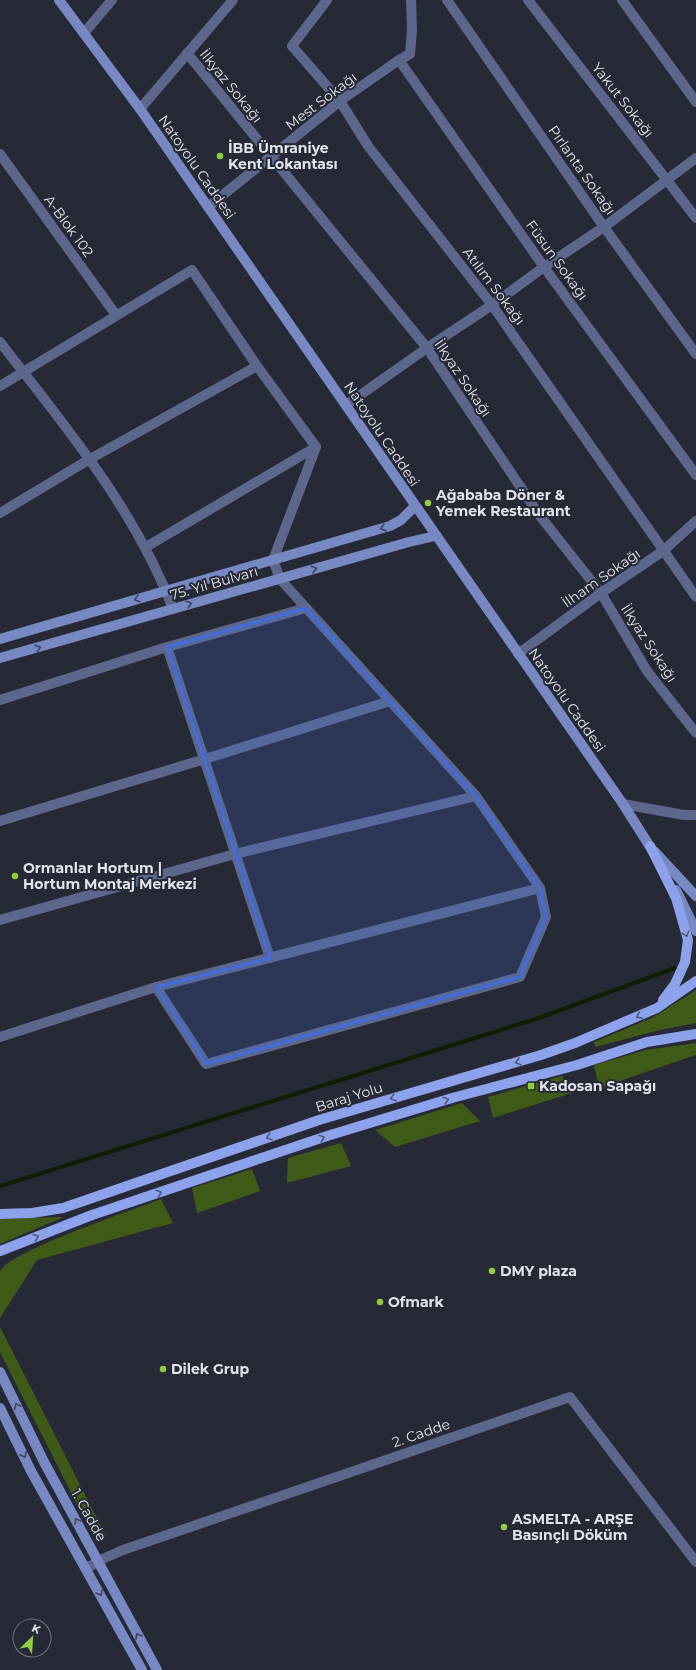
<svg xmlns="http://www.w3.org/2000/svg" width="696" height="1670" font-family="Montserrat,sans-serif">
<style>
.green{fill:#405b18}
.lines{fill:none;stroke-linecap:round;stroke-linejoin:round}
.stream{stroke:#111d02;stroke-width:4}
.street{stroke:#5c678b;stroke-width:10}
.secondary{stroke:#7888c2;stroke-width:10}
.primary{stroke:#8ea2ec;stroke-width:10}
.oneway{stroke:#3f4661}
.oneway2{stroke:#505a7f}
.marked{fill:#446cdc;fill-opacity:0.2;stroke:#446cdc;stroke-width:3;stroke-linejoin:round}
.poi-dot{fill:#93cd3d;stroke:#262a37;stroke-width:1.5}
.labels{text-anchor:middle;stroke-width:4;stroke-linejoin:round;paint-order:stroke}
.street-label{font-size:14px;fill:#e1e4ec;stroke:#262a37}
.poi-label{font-size:14px;font-weight:bold;fill:#e1e4ec;stroke:#262a37;text-anchor:start}
</style>
<rect width="100%" height="100%" fill="#262a37"/>
<!-- green -->
<g class="green">
<path d="M696,990V1023L660,1030L595,1047L594,1042L652,1018Z"/>
<path d="M696,1043V1055L599,1088L594,1065L646,1050Z"/>
<path d="M561,1076L581,1090L493,1118L488,1097Z"/>
<path d="M462,1103L480,1121L395,1147L375,1130Z"/>
<path d="M341,1143L351,1166L287,1183L288,1158Z"/>
<path d="M252,1169L260,1191L197,1213L192,1188Z"/>
<path d="M161,1199L173,1223L37,1260L0,1318C0,1308 0,1280 0,1272C6,1252 136,1209 161,1199Z"/>
<path d="M64,1217L0,1244V1219Z"/>
<path d="M0,1327L106,1536L91,1532L0,1352Z"/>
</g>
<g class="lines">
<!-- stream -->
<path class="stream" d="M0,1186L539,1018L675,968"/>
<!-- street -->
<g class="street">
<path d="M327,0L292,46L340,101L368,146L492,305L696,597"/>
<path d="M447,0L604,227L696,354"/>
<path d="M528,0L696,218"/>
<path d="M622,0L696,102"/>
<path d="M84,33L112,0"/>
<path d="M187,53L427,348L540,516L601,593L647,671L696,733"/>
<path d="M399,60L544,267L696,475"/>
<path d="M140,109L233,0"/>
<path d="M0,154L116,315"/>
<path d="M208,207L340,101L399,60L410,54L412,30L411,0"/>
<path d="M0,342C65,426 135,509 173,609"/>
<path d="M0,386L192,270L257,366L316,447L273,560L280,579L476,796"/>
<path d="M346,405L427,348L492,305L544,267L604,227L696,158"/>
<path d="M0,513L90,459L257,366"/>
<path d="M146,547L316,447"/>
<path d="M167,647L306,608"/>
<path d="M518,654L601,593L663,551L696,521"/>
<path d="M0,700L167,647L270,958"/>
<path d="M623,804L684,815H696"/>
<path d="M0,821L205,759L390,701"/>
<path d="M0,920L235,854L476,796L540,888L546,917L520,977L206,1064L156,987L0,1037"/>
<path d="M156,987L540,888"/>
<path d="M86,1569L98,1561L123,1550L570,1397L696,1562"/>
</g>
<!-- secondary -->
<g class="secondary">
<path d="M59,0L140,109L208,207L623,804L654,853"/>
<path d="M0,639L390,526L401,520L415,506"/>
<path d="M0,658L409,542L435,536"/>
<path d="M654,851L696,896"/>
<path d="M676,890L696,931"/>
<path d="M0,1372L44,1462L157,1670"/>
<path d="M0,1408L31,1471L142,1670"/>
</g>
<!-- primary -->
<g class="primary">
<path d="M650,846L676,898L688,940L685,962L675,984L663,1000"/>
<path d="M0,1214L32,1213L63,1208L319,1120L541,1055L575,1043L657,1008L696,981"/>
<path d="M0,1251L92,1215L327,1136L452,1098L577,1065L647,1042L696,1034"/>
</g>
</g>
<!-- one-way arrows -->
<defs><path id="oneway-chevron" d="M-2-3.5L2.5 0L-2 3.5" fill="none" stroke-width="1.6" stroke-linecap="round" stroke-linejoin="round"/></defs>
<g class="oneway">
<use href="#oneway-chevron" transform="translate(383 528) rotate(164)"/>
<use href="#oneway-chevron" transform="translate(314 569) rotate(-16)"/>
<use href="#oneway-chevron" transform="translate(137 599) rotate(164)"/>
<use href="#oneway-chevron" transform="translate(189 604) rotate(-16)"/>
<use href="#oneway-chevron" transform="translate(38 648) rotate(-16)"/>
<use href="#oneway-chevron" transform="translate(17 1406) rotate(-116)"/>
<use href="#oneway-chevron" transform="translate(24 1455) rotate(64)"/>
<use href="#oneway-chevron" transform="translate(77 1521) rotate(-119)"/>
<use href="#oneway-chevron" transform="translate(100 1593) rotate(61)"/>
<use href="#oneway-chevron" transform="translate(138 1636) rotate(-119)"/>
</g>
<g class="oneway2">
<use href="#oneway-chevron" transform="translate(686 934) rotate(73)"/>
<use href="#oneway-chevron" transform="translate(639 1016) rotate(156)"/>
<use href="#oneway-chevron" transform="translate(518 1062) rotate(164)"/>
<use href="#oneway-chevron" transform="translate(393 1098) rotate(164)"/>
<use href="#oneway-chevron" transform="translate(446 1100) rotate(-17)"/>
<use href="#oneway-chevron" transform="translate(269 1137) rotate(161)"/>
<use href="#oneway-chevron" transform="translate(322 1138) rotate(-18)"/>
<use href="#oneway-chevron" transform="translate(159 1193) rotate(-19)"/>
<use href="#oneway-chevron" transform="translate(36 1237) rotate(-21)"/>
</g>
<!-- marked area -->
<path class="marked" d="M306,608L476,796L540,888L546,917L520,977L206,1064L156,987L270,958L167,647Z"/>
<!-- markers -->
<g class="poi-dot">
<circle cx="220" cy="156" r="4"/>
<circle cx="428" cy="503" r="4"/>
<circle cx="15" cy="876" r="4"/>
<rect x="527" y="1082" width="8" height="8" rx="2"/>
<circle cx="492" cy="1271" r="4"/>
<circle cx="380" cy="1302" r="4"/>
<circle cx="163" cy="1369" r="4"/>
<circle cx="504" cy="1527" r="4"/>
</g>
<g class="labels">
<!-- street labels -->
<g class="street-label">
<text transform="translate(231 86) rotate(51)" y="5">İlkyaz Sokağı</text>
<text transform="translate(623 100) rotate(52)" y="5">Yakut Sokağı</text>
<text transform="translate(321 101) rotate(-37)" y="5">Mest Sokağı</text>
<text transform="translate(197 167) rotate(55)" y="5">Natoyolu Caddesi</text>
<text transform="translate(582 170) rotate(55)" y="5">Pırlanta Sokağı</text>
<text transform="translate(69 226) rotate(54)" y="5">A-Blok 102</text>
<text transform="translate(557 260) rotate(54)" y="5">Füsun Sokağı</text>
<text transform="translate(494 286) rotate(53)" y="5">Atılım Sokağı</text>
<text transform="translate(463 378) rotate(56)" y="5">İlkyaz Sokağı</text>
<text transform="translate(382 434) rotate(56)" y="5">Natoyolu Caddesi</text>
<text transform="translate(601 578) rotate(-35)" y="5">İlham Sokağı</text>
<text transform="translate(214 583) rotate(-16)" y="5">75. Yıl Bulvarı</text>
<text transform="translate(649 643) rotate(57)" y="5">İlkyaz Sokağı</text>
<text transform="translate(567 700) rotate(55)" y="5">Natoyolu Caddesi</text>
<text transform="translate(349 1097) rotate(-17)" y="5">Baraj Yolu</text>
<text transform="translate(421 1433) rotate(-19)" y="5">2. Cadde</text>
<text transform="translate(89 1515) rotate(61)" y="5">1. Cadde</text>
</g>
<!-- poi labels -->
<g class="poi-label">
<text x="228" y="153">İBB Ümraniye<tspan x="228" dy="16">Kent Lokantası</tspan></text>
<text x="436" y="500">Ağababa Döner &amp;<tspan x="436" dy="16">Yemek Restaurant</tspan></text>
<text x="23" y="873">Ormanlar Hortum |<tspan x="23" dy="16">Hortum Montaj Merkezi</tspan></text>
<text x="539" y="1091">Kadosan Sapağı</text>
<text x="500" y="1276">DMY plaza</text>
<text x="388" y="1307">Ofmark</text>
<text x="171" y="1374">Dilek Grup</text>
<text x="512" y="1524">ASMELTA - ARŞE<tspan x="512" dy="16">Basınçlı Döküm</tspan></text>
</g>
</g>
<!-- north arrow -->
<g transform="translate(32 1638) rotate(25)"><circle r="19" fill="#262a37" stroke="#71747f"/>
<path d="M0-3L7 15L0 10L-7 15Z" fill="#93cd3d"/>
<text y="-6" font-size="11" font-weight="bold" text-anchor="middle" fill="#e1e4ec">K</text>
</g>
</svg>
